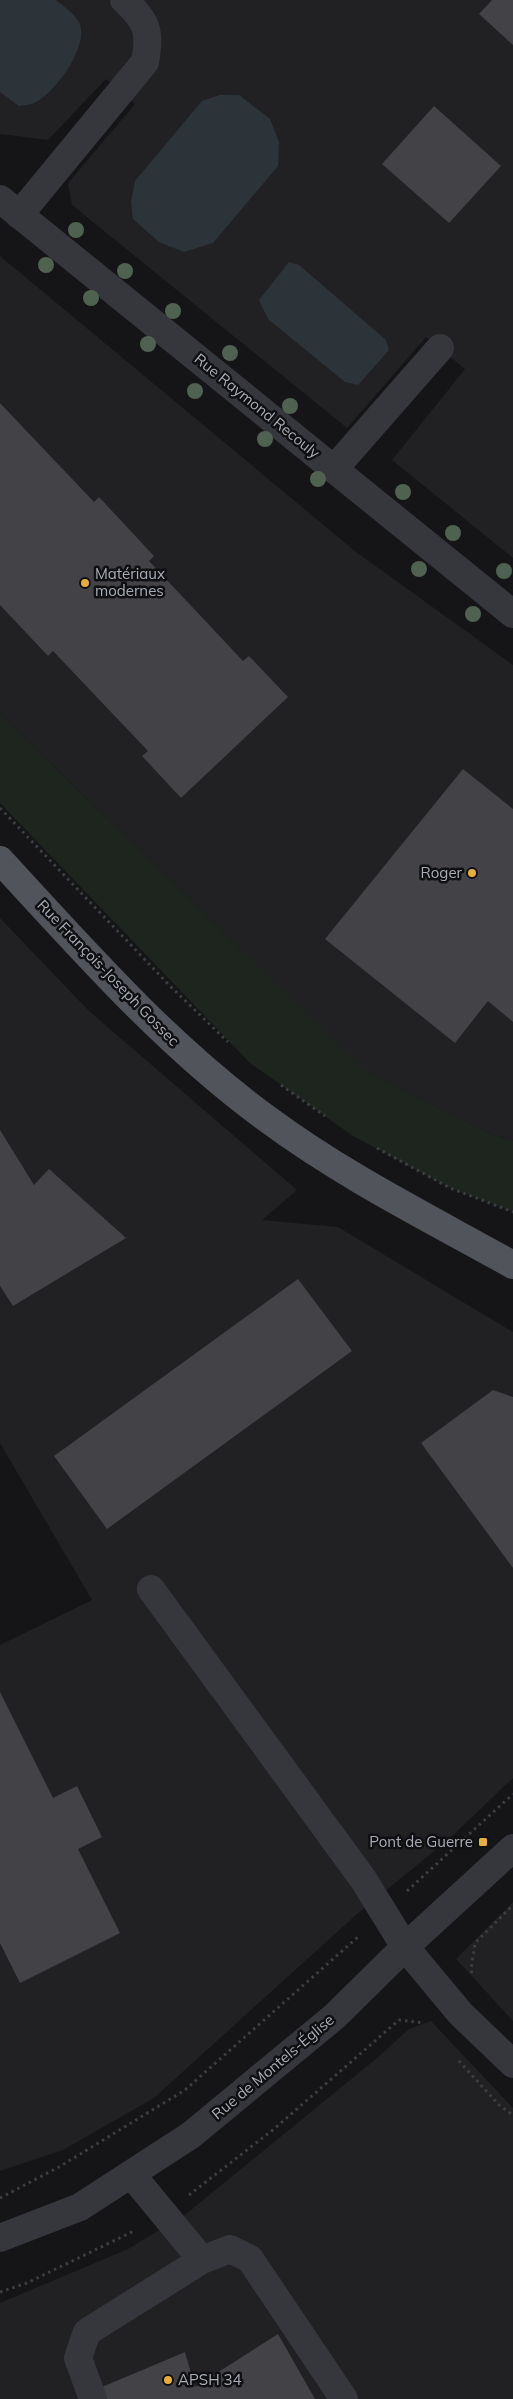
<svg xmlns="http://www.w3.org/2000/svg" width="513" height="2399" font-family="Mulish,sans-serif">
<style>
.built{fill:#212124}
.green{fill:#1d251e}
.water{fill:#2c343a}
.building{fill:#424247}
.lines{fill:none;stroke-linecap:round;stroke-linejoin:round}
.path{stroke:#3c3e43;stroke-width:3;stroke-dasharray:2.5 4;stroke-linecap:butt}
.minor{stroke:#36373c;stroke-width:28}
.major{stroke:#52545b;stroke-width:28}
.tree{fill:#4f6251}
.poi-dot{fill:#e9ae3a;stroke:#101012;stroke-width:2}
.labels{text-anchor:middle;stroke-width:5;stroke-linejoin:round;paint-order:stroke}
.street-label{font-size:15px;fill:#a8acb6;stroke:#101012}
.poi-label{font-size:15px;fill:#a8acb6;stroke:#101012;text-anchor:start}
</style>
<rect width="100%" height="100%" fill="#151517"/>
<!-- built -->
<g class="built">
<path d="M0,0H513V558L392,460L465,369L426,337L347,428L72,205L68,183L135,104L122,91L106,79L48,140L0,134Z"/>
<path d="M0,256L356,552L513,665V1141L481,1130L366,1072L0,714Z"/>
<path d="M0,918L89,1011L297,1190L262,1220L338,1227L513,1332V1778L450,1838L357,1914L154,2098L63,2150L0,2171V1645L92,1600L0,1443Z"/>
<path d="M513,1902V2021L456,1959Z"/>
<path d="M431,2021L513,2108V2399H0V2303L128,2249L186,2214L377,2058L409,2029Z"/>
</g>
<!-- green -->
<path class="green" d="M0,714L366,1071L481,1130L513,1141V1212L450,1188L353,1136L250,1063L0,803Z"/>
<!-- water -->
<g class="water">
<path d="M0,0H56C65,8 80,17 81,29C84,52 55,93 34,103C30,105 24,105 19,106L0,92Z"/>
<path d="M220,95H239L270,119L279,142L278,166L213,243L184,252L159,242L133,219L131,202L135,181L202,101Z"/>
<path d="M289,262L299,265L386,340L389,350L358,385L345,382L268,319L259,300Z"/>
</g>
<!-- building -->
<g class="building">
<path d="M492,0H513V45L479,14Z"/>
<path d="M434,106L501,166L449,223L382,164Z"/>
<path d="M0,403L94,502L99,497L154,556L149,561L243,661L249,656L288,697L181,798L142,756L148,751L53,651L48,656L0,605Z"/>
<path d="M463,769L513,809V1022L488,1001L455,1043L325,939Z"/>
<path d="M0,1130L34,1185L49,1169L126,1238L13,1306L0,1286Z"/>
<path d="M298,1279L352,1351L107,1529L54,1456Z"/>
<path d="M493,1390L513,1397V1568L421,1443Z"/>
<path d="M0,1692L53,1798L77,1786L102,1837L78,1849L120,1933L20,1983L0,1943Z"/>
<path d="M278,2334L315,2399H106L102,2387L185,2352L195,2387Z"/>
</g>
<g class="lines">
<!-- path -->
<g class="path">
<path d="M0,808L171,987L228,1042"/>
<path d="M281,1085L325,1116"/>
<path d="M377,1148L450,1188L513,1212"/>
<path d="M407,1891L513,1794"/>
<path d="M472,1973L471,1970L475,1943L513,1905"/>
<path d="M459,2061L499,2105L513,2115"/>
<path d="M189,2195L274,2129L399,2020L424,2023"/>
<path d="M0,2198L59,2167L185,2090L359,1936"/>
<path d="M0,2292L27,2283L136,2230"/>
</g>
<!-- minor -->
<g class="minor">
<path d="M0,199L513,614"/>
<path d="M19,215L145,62C151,31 147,21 124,0"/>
<path d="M334,469L440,348"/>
<path d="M151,1589L363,1879L405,1947L460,2013L513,2064"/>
<path d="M131,2174L202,2260"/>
<path d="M0,2238L80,2207L191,2135L335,2016L405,1947L513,1848"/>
<path d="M93,2399L78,2358L87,2332L202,2260L230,2249L250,2259L344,2399"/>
</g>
<!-- major -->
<path class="major" d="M0,860C84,951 166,1045 266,1118C344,1176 429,1218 513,1265"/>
</g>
<!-- trees -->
<g class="tree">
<circle cx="76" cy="230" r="8"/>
<circle cx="46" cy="265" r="8"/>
<circle cx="125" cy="271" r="8"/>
<circle cx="91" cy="298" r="8"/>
<circle cx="173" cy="311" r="8"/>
<circle cx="148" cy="344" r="8"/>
<circle cx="230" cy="353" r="8"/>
<circle cx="195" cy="391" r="8"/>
<circle cx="290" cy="406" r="8"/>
<circle cx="265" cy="439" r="8"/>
<circle cx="318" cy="479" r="8"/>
<circle cx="403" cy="492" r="8"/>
<circle cx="453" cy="533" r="8"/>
<circle cx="419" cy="569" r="8"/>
<circle cx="504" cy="571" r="8"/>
<circle cx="473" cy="614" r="8"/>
</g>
<!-- markers -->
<g class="poi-dot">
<circle cx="85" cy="583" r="5"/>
<circle cx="472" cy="873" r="5"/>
<rect x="478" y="1837" width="10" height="10" rx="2.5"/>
<circle cx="168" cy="2380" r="5"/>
</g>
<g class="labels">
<!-- street labels -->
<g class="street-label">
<text transform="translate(257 406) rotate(39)" y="5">Rue Raymond Recouly</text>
<text transform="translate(108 973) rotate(46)" y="5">Rue François-Joseph Gossec</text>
<text transform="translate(273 2067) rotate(-40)" y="5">Rue de Montels-Église</text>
</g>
<!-- poi labels -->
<g class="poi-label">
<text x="95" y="579">Matériaux<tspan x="95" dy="17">modernes</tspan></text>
<text x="462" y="878" text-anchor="end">Roger</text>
<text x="473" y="1847" text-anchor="end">Pont de Guerre</text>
<text x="178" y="2385">APSH 34</text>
</g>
</g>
</svg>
